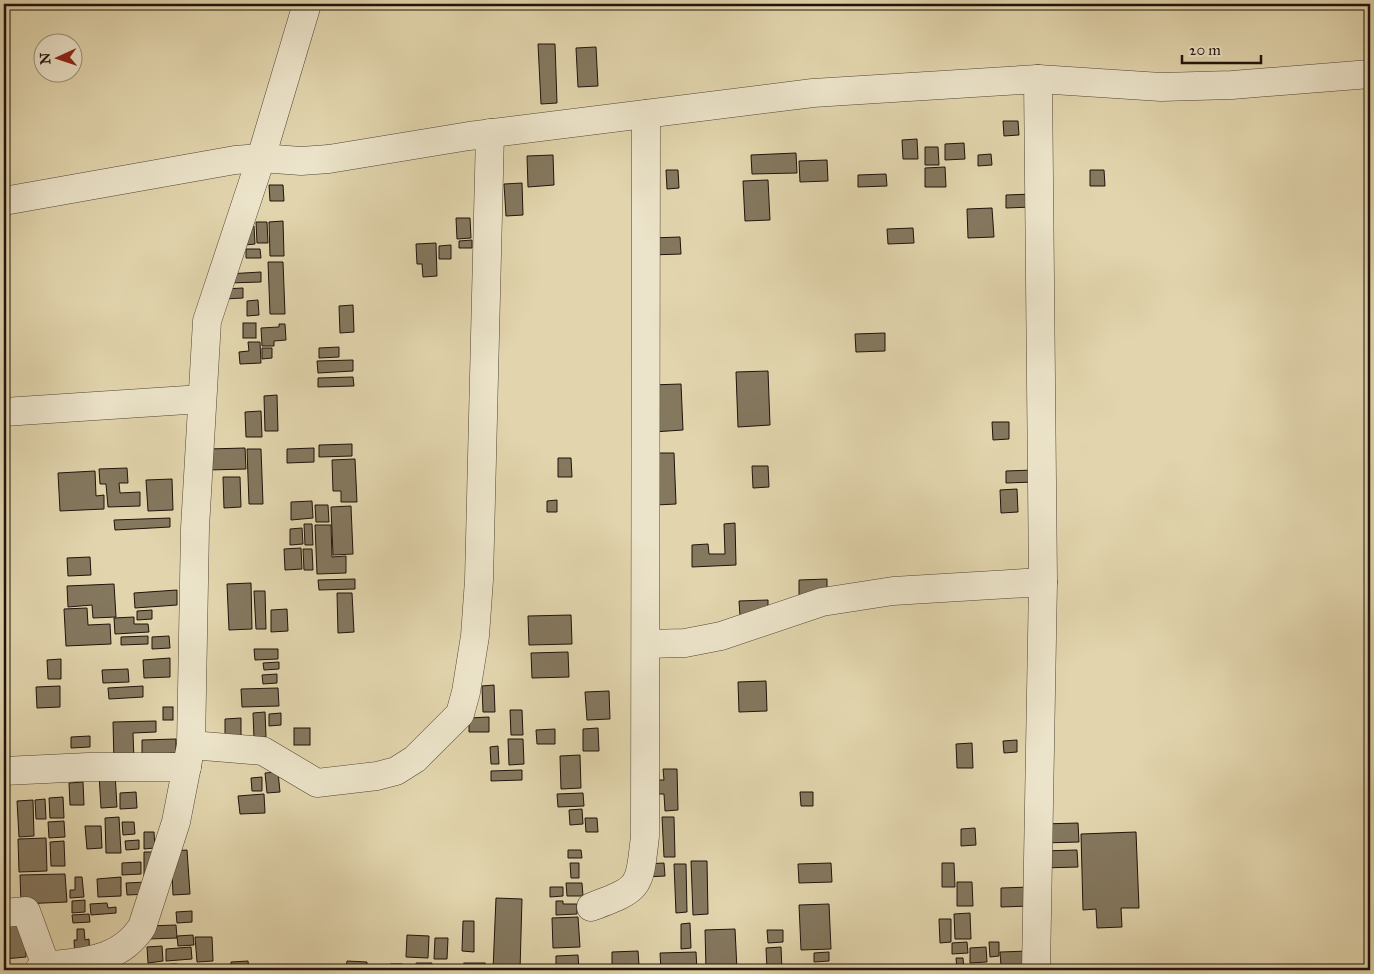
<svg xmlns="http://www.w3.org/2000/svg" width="1374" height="974" font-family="'IM FELL Great Primer',serif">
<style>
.building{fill:#84785f;stroke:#1f130b}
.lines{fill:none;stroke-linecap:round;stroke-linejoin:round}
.minor-casing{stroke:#504434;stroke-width:29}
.minor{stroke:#ece4ca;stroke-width:28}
</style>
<rect width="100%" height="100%" fill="#e2d5ad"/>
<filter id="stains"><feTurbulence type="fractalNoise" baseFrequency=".004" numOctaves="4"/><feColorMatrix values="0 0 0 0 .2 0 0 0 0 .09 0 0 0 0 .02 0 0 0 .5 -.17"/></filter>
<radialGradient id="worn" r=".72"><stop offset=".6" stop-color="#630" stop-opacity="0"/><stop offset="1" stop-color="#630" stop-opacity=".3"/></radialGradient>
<!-- building -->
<g class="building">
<path d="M538,44H555L557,103L541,104Z"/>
<path d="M596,47L598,86L578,87L576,48Z"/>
<path d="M1003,121H1018L1019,135L1004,136Z"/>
<path d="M917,139L918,159H903L902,140Z"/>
<path d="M964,143L965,159L945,160V144Z"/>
<path d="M925,147H938L939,165H925Z"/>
<path d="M796,153L797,173L752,174L751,155Z"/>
<path d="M991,154L992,165L978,166V155Z"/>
<path d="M553,155L554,185L528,187L527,156Z"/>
<path d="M827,160L828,181L800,182L799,161Z"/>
<path d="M945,167L946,187H925V168Z"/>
<path d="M666,170H678L679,188L667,189Z"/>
<path d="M1090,170H1104L1105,186H1090Z"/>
<path d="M886,174L887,186L858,187V175Z"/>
<path d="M768,180L770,220L745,221L743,181Z"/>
<path d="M522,183L523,215L506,216L504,184Z"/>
<path d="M269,185H283L284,201H270Z"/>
<path d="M1033,194V207L1006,208V195Z"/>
<path d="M992,208L994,237L968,238L967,209Z"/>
<path d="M456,218H470L471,238L457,239Z"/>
<path d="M283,221L284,256H270L269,222Z"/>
<path d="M256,222H267L268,243H257Z"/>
<path d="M244,226H254L255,244L245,245Z"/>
<path d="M913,228L914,243L888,244L887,229Z"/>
<path d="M680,237L681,254L651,255V238Z"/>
<path d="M472,240V248H459V241Z"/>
<path d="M436,243L437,276L423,277L422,264H417L416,244Z"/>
<path d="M451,245V259H439V246Z"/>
<path d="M246,249H260L261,258H246Z"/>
<path d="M268,262H283L285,314H270Z"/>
<path d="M261,272V282L228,283L227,274Z"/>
<path d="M243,288V298L225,299L224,289Z"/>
<path d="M258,300L259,315L247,316V301Z"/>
<path d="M353,305L354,332L340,333L339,306Z"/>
<rect x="243" y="323" width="13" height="15"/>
<path d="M279,324H285L286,340L274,341V346H262L261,328L279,327Z"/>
<path d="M885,333V351L856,352L855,334Z"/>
<path d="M248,342H260L261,363L240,364L239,352L249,351Z"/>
<path d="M339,347V357L319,358V348Z"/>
<path d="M262,348H272V358L262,359Z"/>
<path d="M353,360V371L318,373L317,361Z"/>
<path d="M768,371L770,425L738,427L736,372Z"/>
<path d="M353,377L354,386L318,387V378Z"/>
<path d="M681,384L683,430L653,432L651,385Z"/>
<path d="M277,395L278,431H265L264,396Z"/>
<path d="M261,411L262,437H246L245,412Z"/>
<path d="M992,422H1009V439L993,440Z"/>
<path d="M352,444V456L319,457V445Z"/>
<path d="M245,448L246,469L209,470L208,449Z"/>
<path d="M314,448V462L287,463V449Z"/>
<path d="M247,449H261L263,504H249Z"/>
<path d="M653,453H674L676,504L656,505Z"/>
<path d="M558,458H571L572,477H558Z"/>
<path d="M355,459L357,502H341V491H333L332,460Z"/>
<path d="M752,466H768L769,487L753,488Z"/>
<path d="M127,468L128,483H119L120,493L140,492V506L108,507L106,484H100L99,469Z"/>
<path d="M1034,470V482L1006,483V471Z"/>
<path d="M95,471L96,496L104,495V509L60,511L58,473Z"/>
<path d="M223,477H240L241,507L224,508Z"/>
<path d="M172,479L173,510L148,511L146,480Z"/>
<path d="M1017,489L1018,512L1001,513L1000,490Z"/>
<path d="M557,500V512H547V501Z"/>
<path d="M312,501L313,518L291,520V502Z"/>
<path d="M315,505H328L329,522H316Z"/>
<path d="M351,506L353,554L333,555L331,507Z"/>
<path d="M170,518V527L115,530L114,520Z"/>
<path d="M735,523L736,565L692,567V545L708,544L709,554H725L724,524Z"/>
<path d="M304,524H312L313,545H305Z"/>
<path d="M315,525H331L332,557L346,556V573L317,574Z"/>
<path d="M302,528L303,544L290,545V529Z"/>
<path d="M301,548L302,569L285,570L284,549Z"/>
<path d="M303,549H312L313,570H304Z"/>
<path d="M90,557L91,575L68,576L67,558Z"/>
<path d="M355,579V589L319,590L318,580Z"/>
<path d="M827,579V598L799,599V580Z"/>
<path d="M251,583L252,629L229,630L227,584Z"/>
<path d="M114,584L116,617L93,618L92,605L68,607L67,586Z"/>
<path d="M177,590V605L135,608L134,593Z"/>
<path d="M254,591H265L266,629H256Z"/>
<path d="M337,593H352L354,632L338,633Z"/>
<path d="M768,600V615L740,616L739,601Z"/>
<path d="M87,608L88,625L110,624L111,644L66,646L64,609Z"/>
<path d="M287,609L288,631L271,632V610Z"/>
<path d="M152,610V619L137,620V611Z"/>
<path d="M571,615L572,644L529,645L528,616Z"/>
<path d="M134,617V624H148L149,632L115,634L114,618Z"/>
<path d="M148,636V644L121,645V637Z"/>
<path d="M169,636L170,648L152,649V637Z"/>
<path d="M254,649H278V659L255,660Z"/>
<path d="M568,652L569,677L532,678L531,653Z"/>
<path d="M170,658V677L144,678L143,660Z"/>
<path d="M61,659V679H48L47,660Z"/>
<path d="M279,662V669L264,670L263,663Z"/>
<path d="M128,669L129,682L103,683L102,670Z"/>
<path d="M277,674V683L263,684L262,675Z"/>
<path d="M766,681L767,711L739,712L738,682Z"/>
<path d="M494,685L495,712H483L482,686Z"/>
<path d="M60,686V707L37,708L36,687Z"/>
<path d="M143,686V697L109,699L108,688Z"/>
<path d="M278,688L279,706L242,707L241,689Z"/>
<path d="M609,691L610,719L587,720L585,692Z"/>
<rect x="163" y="707" width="10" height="13"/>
<path d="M510,710H522L523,735H511Z"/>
<path d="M265,712L266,737L254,738L253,713Z"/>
<path d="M281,713V725L269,726V714Z"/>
<path d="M489,717V732H469V718Z"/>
<path d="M241,718V736H225V719Z"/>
<path d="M156,721V732L133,733L134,761L114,762L113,722Z"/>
<rect x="294" y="728" width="16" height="17"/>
<path d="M598,728L599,751H583V729Z"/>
<path d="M555,729V744H537L536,730Z"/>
<path d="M90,736V747L71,748V737Z"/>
<path d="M176,739V753L142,755V740Z"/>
<path d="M508,739H523L524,764L509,765Z"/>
<path d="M1017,740V752L1004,753L1003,741Z"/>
<path d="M972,743L973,768H957L956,744Z"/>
<path d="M498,746L499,764H491L490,747Z"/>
<path d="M580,755L581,788L561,789L560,756Z"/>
<path d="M663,769H677L678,810L665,811L664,794H652L651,780H664Z"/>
<path d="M522,770V780L491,781V771Z"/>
<path d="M278,772L280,792L267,793L265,773Z"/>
<path d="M115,773L117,807L101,808L99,774Z"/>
<path d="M262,777V791H252L251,778Z"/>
<path d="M83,782L84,805H70L69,783Z"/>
<path d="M136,792L137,808L120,809V793Z"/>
<path d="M800,792H813V806H801Z"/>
<path d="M583,793L584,806L558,807L557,794Z"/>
<path d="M264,794L265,813L240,814L238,796Z"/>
<path d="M63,797L64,818H50L49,798Z"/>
<path d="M45,799L46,819H36L35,800Z"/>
<path d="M33,800L34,836L19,837L17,801Z"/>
<path d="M582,809L583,824L570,825L569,810Z"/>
<path d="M119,817L121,853H106L105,818Z"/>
<path d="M662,817H674L675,857H664Z"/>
<path d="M585,818H597L598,832H586Z"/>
<path d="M64,821L65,837L49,838L48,822Z"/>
<path d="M122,822H134L135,834L123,835Z"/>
<path d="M1078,823L1079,842L1042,843V824Z"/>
<path d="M85,826H101L102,848L87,849Z"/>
<path d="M975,828L976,845L961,846V829Z"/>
<path d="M144,832H154L155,848L144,849Z"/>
<path d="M1136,832L1139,908H1121L1122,927L1097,928L1096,909L1083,910L1081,834Z"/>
<path d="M46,838L47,871L19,872L18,839Z"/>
<path d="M139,840V849L126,850L125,841Z"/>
<path d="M64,841L65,866H51L50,842Z"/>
<path d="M187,850L190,894L173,895L171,851Z"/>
<path d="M568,850H581L582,858H568Z"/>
<path d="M1077,850L1078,867L1042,868L1041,851Z"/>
<path d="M144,852H155L144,876Z"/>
<path d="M691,861H707L708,914L693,915Z"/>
<path d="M141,862V874L122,875V863Z"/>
<path d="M570,863H579V878H571Z"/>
<path d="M664,863L665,876L645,877L644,864Z"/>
<path d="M831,863L832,882L799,883L798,864Z"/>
<path d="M942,863H954L955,887H942Z"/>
<path d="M674,864H686L687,912L676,913Z"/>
<path d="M65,874L67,902L21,904L20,875Z"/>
<path d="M75,877H82L84,897L70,898V890H75Z"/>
<path d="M121,877V896L98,897L97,879Z"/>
<path d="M147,882L148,894L127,895L126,883Z"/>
<path d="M957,882H972L973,906H957Z"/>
<path d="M566,883H582L583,896H567Z"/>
<path d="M550,887H563V896L550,897Z"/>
<path d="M1031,887V906L1001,907V888Z"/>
<path d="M496,898L522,899L520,970H493Z"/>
<path d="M85,900V912L72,913V901Z"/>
<path d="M556,901H563V904H577V914L556,915Z"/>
<path d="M107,903L108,908L116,907V913L91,915L90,904Z"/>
<path d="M829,904L831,949L801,950L799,905Z"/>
<path d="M192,911V922L177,923L176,912Z"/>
<path d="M970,913L971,939H955L954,914Z"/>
<path d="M89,914L90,922L73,923L72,915Z"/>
<path d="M24,916L26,957L4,959V917Z"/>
<path d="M578,917L580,947L553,948L552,918Z"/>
<path d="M939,919H951V942L940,943Z"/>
<path d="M463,921H474V952L462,951Z"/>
<path d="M690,923L691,948L681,949V924Z"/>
<path d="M176,925L177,938L148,939V926Z"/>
<path d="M77,929H84L85,940L89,939L90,958L75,959L74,940H77Z"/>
<path d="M735,929L737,970H706L705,930Z"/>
<path d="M767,930H783V942L768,943Z"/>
<path d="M193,935L194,945L178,946L177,936Z"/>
<path d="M407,935L429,936L428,958L406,957Z"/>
<path d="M195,937H212L213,961L197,962Z"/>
<path d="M435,938H448L447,959H434Z"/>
<path d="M967,942L968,953L952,954V943Z"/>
<path d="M989,942H999V956L990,957Z"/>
<path d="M162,946L163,961L148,963L147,947Z"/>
<path d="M191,947L192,959L166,961V949Z"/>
<path d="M781,947L782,970H767L766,948Z"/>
<path d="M986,947L987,962L970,963V948Z"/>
<path d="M638,951L639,965L612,966V952Z"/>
<path d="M1029,951V964L1001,966L1000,952Z"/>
<path d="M696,952L697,970H661L660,953Z"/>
<path d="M829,952V961L814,962V953Z"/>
<path d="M578,955L579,970H556V956Z"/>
<path d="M956,958H963L964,970H957Z"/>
<path d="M248,961L249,970H231V962Z"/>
<path d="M347,961L367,962V970H346Z"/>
<path d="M416,963H432L431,970H416Z"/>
<rect x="464" y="963" width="21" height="7"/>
<path d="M177,964V970H158V965Z"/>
<rect x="391" y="964" width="11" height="6"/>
</g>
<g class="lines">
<!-- minor casing -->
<g class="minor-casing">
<g id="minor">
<path d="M4,201L235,160L261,158L301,161L329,159L469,136L813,93L1038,79L1161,87L1232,85L1370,74"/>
<path d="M4,412L202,399"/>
<path d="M646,644L685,643L721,636L822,602L893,591L1043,582"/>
<path d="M191,745L263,751L317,783L377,776L396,771L415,759L460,714L466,692L475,636L479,580L490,133"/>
<path d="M4,771L88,767H187"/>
<path d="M591,907C641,888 639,889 645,836L646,114"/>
<path d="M4,913L26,911L46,966"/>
<path d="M39,970L46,966C84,961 119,962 142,927L176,822L191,745L195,528L207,321L261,158L307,4"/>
<path d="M1036,970L1043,582L1038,79"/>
</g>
</g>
<!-- minor -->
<use href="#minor" class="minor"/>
</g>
<!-- margin -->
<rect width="1374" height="974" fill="none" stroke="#e2d5ad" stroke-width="20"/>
<rect x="5" y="5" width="1364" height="964" fill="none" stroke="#1f130b" stroke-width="2.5"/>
<rect x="10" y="10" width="1354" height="954" fill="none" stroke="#1f130b"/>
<!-- north arrow -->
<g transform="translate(58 58) rotate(267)"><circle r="24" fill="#ece4ca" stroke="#9a907e"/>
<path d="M0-4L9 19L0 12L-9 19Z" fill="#8f2418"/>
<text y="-8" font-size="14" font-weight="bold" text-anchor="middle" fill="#1f130b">N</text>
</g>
<!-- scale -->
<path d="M1182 55v8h79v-8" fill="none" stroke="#1f130b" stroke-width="2.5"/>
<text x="1189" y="55" font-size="15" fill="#1f130b" stroke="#ece4ca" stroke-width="4" paint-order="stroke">20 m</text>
<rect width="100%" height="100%" filter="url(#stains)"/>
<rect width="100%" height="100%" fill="url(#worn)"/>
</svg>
